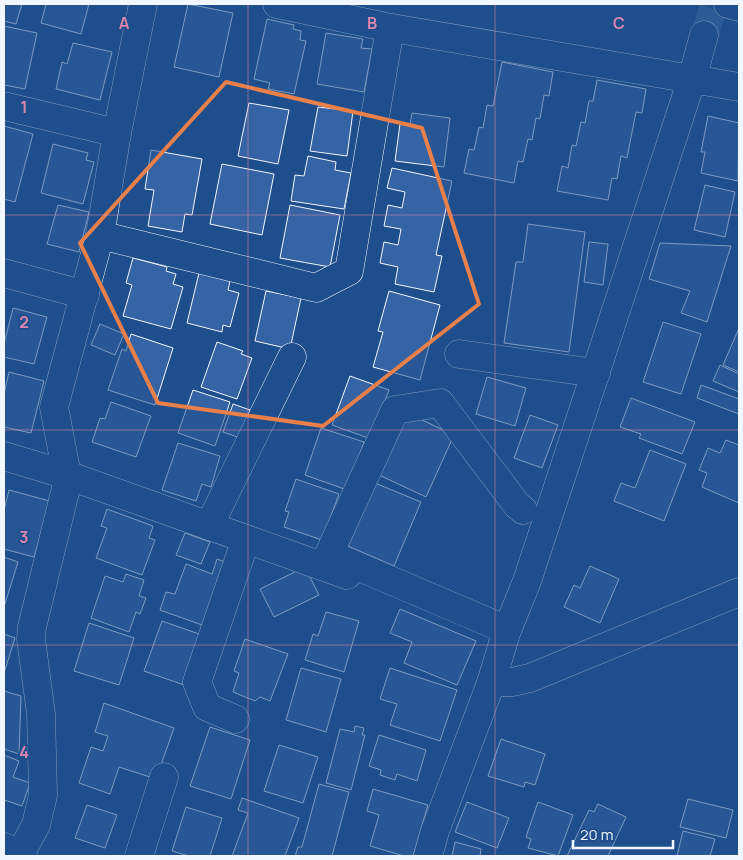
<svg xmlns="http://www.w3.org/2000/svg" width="743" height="860" font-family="Manrope,sans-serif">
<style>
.building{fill:#3563a3;stroke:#f2f6ff}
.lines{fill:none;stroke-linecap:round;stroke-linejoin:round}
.minor-tunnel{stroke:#3f679d;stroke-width:28;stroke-dasharray:28 14;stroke-linecap:butt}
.minor-casing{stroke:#f2f6ff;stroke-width:29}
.secondary-casing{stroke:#f2f6ff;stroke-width:29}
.trunk-casing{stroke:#f2f6ff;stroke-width:29}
.minor{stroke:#1f4e8c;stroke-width:28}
.secondary{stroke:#1f4e8c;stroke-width:28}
.trunk{stroke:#1f4e8c;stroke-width:28}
.marked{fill:none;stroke:#ea8049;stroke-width:4;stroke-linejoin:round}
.grid{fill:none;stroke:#da87ad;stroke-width:1;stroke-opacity:0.55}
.grid-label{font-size:16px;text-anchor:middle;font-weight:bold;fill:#da87ad;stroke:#1f4e8c;stroke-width:4;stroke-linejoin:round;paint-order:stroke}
</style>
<rect width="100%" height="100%" fill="#1f4e8c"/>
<!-- building -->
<g class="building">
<path d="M4,4H22L16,24L4,21Z"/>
<path d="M46,4H89L81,34L41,23Z"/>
<path d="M188,4L233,13L219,77L174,67Z"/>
<path d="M267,19L294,25L293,29L301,31L300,40L306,41L294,94L268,89L270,83L254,79Z"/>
<path d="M4,26L37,33L25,89L4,85Z"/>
<path d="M326,33L363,39L361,48L372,49L364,92L317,84Z"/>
<path d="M73,43L112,52L100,100L56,89L62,62L67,64Z"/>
<path d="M502,62L553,72L549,96L544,95L540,119L536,118L532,140L528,139L523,162L518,161L514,183L464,173L469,149L474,150L479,127L483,128L487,105L493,106Z"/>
<path d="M597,80L646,89L642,113L636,112L627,158L621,156L617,179L612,178L608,200L557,191L562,166L568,168L572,145L576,146L581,122L585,123L589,101H593Z"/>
<path d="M249,103L289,110L278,164L238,156Z"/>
<path d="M318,107L353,111L347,156L310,151Z"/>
<path d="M412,113L450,118L444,167L395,161L400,124L410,125Z"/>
<path d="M708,116L739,123L738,181L701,173L705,152H701Z"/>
<path d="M4,126L33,134L15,202L4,199Z"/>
<path d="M53,144L88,153L86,160L94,162L83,204L41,193Z"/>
<path d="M151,150L202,159L192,215L185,214L182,232L148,226L154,190L145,189Z"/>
<path d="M308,156L336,162L335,170L351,173L344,209L291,201L295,175L304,176Z"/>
<path d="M222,164L274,174L262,235L210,224Z"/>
<path d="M392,168L452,181L436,255L442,256L434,292L395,284L398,267L380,263L384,242L398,245L401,229L384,226L388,205L402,208L405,192L387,188Z"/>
<path d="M705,185L735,192L725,237L694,230Z"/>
<path d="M58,205L89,212L79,252L47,244Z"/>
<path d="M290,205L340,215L330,267L280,258Z"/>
<path d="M528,224L585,232L569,352L504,343L516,262H523Z"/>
<path d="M589,242L608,244L603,285L584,282Z"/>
<path d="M660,243L731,246L707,322L681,313L690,291L649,279Z"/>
<path d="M133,258L167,267L166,271L176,274L173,284L183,287L171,329L123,316L132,285L126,283Z"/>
<path d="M199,273L230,281L228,290L239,293L230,327L223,325L222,332L187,323Z"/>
<path d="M266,291L301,298L290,349L255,341Z"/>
<path d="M389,291L440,305L420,380L373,367L383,332L378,331Z"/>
<path d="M13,308L47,317L34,364L4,357V344Z"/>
<path d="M663,322L701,334L681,394L643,382Z"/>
<path d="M100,324L124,334L115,355L91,345Z"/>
<path d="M739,328V372L723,365Z"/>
<path d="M131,334L173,348L155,405L108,390L122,349L126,351Z"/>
<path d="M217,342L243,351L241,354L252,358L237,399L201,387Z"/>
<path d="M720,365L739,374V392L713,381Z"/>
<path d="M9,372L44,381L31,433L4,427V394Z"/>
<path d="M350,376L389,390L371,439L332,425Z"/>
<path d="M487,377L526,388L515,426L476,414Z"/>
<path d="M701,385L739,399V414L697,398Z"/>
<path d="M193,390L230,402L215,446L178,433Z"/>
<path d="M631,398L695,422L682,454L639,438L641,434L620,427Z"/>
<path d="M111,402L151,416L136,457L92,442L100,418L105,419Z"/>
<path d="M233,404L250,410L240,438L223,432Z"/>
<path d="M405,412L454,435L426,497L377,474Z"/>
<path d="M530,415L558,425L542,468L514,458Z"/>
<path d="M321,428L364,442L347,490L305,475Z"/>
<path d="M726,440L739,445V503L702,487L707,473L699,470L708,448L720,453Z"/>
<path d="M178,443L220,456L211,487L202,484L196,501L162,490Z"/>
<path d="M650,450L686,464L664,521L614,501L621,483L635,488Z"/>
<path d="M296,479L339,494L322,540L284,527L289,512L285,511Z"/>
<path d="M375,483L421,502L394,566L348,546Z"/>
<path d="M9,490L50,501L34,557L4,549V510Z"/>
<path d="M107,509L153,526L149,538L155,540L142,575L96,558L107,528L101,526Z"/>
<path d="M185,533L210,542L201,564L176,555Z"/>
<path d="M4,557L18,562L4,607Z"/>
<path d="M217,559L225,562L202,625L160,610L166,592L175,594L186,564L212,574Z"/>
<path d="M590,566L619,579L600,623L564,607L574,585L580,588Z"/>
<path d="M305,567L319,595L274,617L260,589Z"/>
<path d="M126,574L144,580L139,596L146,598L140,614L136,612L129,632L91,618L105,576L123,582Z"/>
<path d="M400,609L476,641L457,685L404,663L412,642L390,633Z"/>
<path d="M326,612L359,621L344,672L305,660L313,634L318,636Z"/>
<path d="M162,621L202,635L184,685L144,671Z"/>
<path d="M89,623L134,638L119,685L74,671Z"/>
<path d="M4,634L15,638L4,673Z"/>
<path d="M245,639L288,654L270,701L260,697L255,701L233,692L239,673L234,671Z"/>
<path d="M301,668L341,679L326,732L286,720Z"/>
<path d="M390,668L457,690L440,741L390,725L397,704L380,699Z"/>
<path d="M4,691L21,696L19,754L4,749Z"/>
<path d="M104,703L174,728L156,779L119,767L110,794L79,783L91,747L103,751L108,736L95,732Z"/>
<path d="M355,726L364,728L362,735H365L351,790L326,783L340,729L354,732Z"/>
<path d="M210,727L250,740L231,799L190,786Z"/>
<path d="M379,735L426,750L417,781L397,774L395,780L380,775L381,770L369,766Z"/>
<path d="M501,739L545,754L535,785L525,782L524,787L488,776Z"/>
<path d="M279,745L318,757L303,803L264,791Z"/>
<path d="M4,755L19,761L13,777L30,783L22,806L4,800Z"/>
<path d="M319,784L349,792L332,856H295L298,847H302Z"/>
<path d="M373,789L428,805L413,856H404L370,846L379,815L367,811Z"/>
<path d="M242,798L299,818L285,856H232L248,813L238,810Z"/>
<path d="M688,799L733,810L726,838L680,827Z"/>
<path d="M467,802L509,818L497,848L455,832Z"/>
<path d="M538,802L573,815L558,856L528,848L531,839L526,837Z"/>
<path d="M598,804L626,817L608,856H567L589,810L594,812Z"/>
<path d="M87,805L117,815L105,848L75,838Z"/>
<path d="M186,807L222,818L210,856H189L172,851Z"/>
<path d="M683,831L715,839L710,856H677Z"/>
<path d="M455,842L481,849L480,856H452Z"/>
</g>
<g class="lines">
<!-- minor-tunnel -->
<path class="minor-tunnel" d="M704,35L715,4"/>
<!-- minor casing -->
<g class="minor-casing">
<g id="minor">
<path d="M277,4L386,27L739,87"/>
<path d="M4,106L117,133"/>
<path d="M100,235L316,288L349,271L390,28"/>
<path d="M4,273L85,295"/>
<path d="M459,354L596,373"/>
<path d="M4,456L67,475L347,575"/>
<path d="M209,526L292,357"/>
<path d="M507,630L329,554L395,410L440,403L517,505L523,510"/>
<path d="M491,683L512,682L530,678L739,592"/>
<path d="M235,719L207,707L197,682L246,539"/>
<path d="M19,856L36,825L43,795L41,714L31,639L32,627L66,488L67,475L54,407L100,235L117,133L143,4"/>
<path d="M139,856L164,777"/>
<path d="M428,856L435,831L491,683L506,633L527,581L692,79L704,35"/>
</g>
</g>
<!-- secondary casing -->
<g class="secondary-casing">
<path id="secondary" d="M4,847L23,856"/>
</g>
<!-- trunk casing -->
<g class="trunk-casing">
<path id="trunk" d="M728,4L739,7"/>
</g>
<!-- minor -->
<use href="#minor" class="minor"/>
<!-- secondary -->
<use href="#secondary" class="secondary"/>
<!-- trunk -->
<use href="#trunk" class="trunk"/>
</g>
<!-- marked area -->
<path d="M0 0H743V860H0ZM226,82L422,128L479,304L323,426L158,403L80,243Z" fill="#1f4e8c" fill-opacity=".55" fill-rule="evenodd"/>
<path class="marked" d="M226,82L422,128L479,304L323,426L158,403L80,243Z"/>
<!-- grid -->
<path class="grid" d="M248,4V856M495,4V856M4,215H739M4,430H739M4,645H739"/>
<g class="grid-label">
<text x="124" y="29">A</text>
<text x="372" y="29">B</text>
<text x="619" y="29">C</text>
<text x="24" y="113">1</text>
<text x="24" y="328">2</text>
<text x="24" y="543">3</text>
<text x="24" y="758">4</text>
</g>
<!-- border -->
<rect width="743" height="860" fill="none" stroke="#f2f6ff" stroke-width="10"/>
<!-- scale -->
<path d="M573 840v8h100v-8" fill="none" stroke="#f2f6ff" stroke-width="2.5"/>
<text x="580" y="840" font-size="15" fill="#f2f6ff" stroke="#1f4e8c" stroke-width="4" paint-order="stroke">20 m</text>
</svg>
